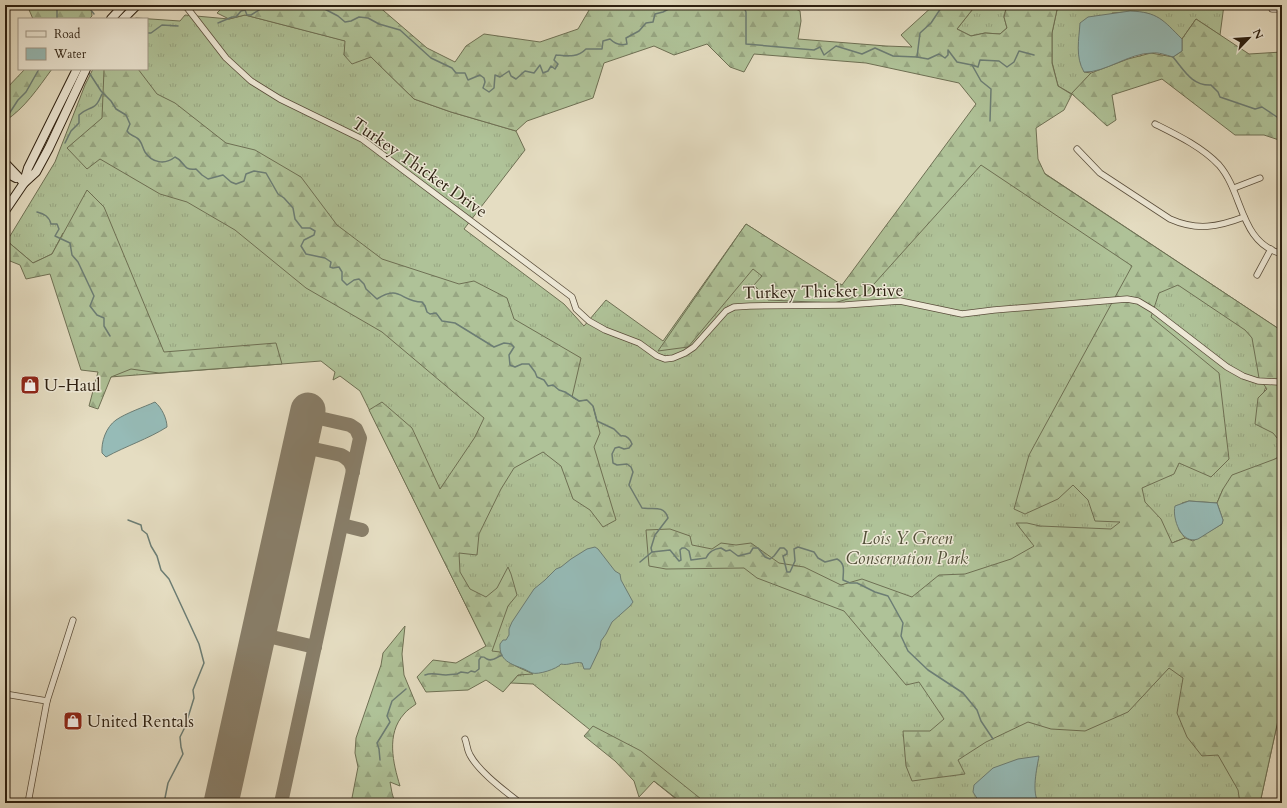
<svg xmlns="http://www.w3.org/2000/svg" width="1287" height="808" font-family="Cardo,serif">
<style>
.grass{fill:url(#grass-tufts);stroke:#6e7054}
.forest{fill:url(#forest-firs);stroke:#6e7054}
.water{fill:#96bbb7;stroke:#6c7d74}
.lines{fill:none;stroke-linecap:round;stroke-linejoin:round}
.stream{stroke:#6c7d74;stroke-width:1.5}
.taxiway{stroke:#887e69;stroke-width:14}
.runway{stroke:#887e69;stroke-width:35}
.street-casing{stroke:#5a4e3c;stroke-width:7}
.secondary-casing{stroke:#2c1f10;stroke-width:10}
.street{stroke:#eee9d7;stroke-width:5.5}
.secondary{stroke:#eee9d7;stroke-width:8}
.labels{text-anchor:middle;stroke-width:3;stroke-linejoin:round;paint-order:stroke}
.street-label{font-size:17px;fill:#2c1f10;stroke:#eee9d7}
.poi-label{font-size:17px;fill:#2c1f10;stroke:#eee9d7;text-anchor:start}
.park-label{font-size:17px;font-style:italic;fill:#535039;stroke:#eee9d7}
</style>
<defs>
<pattern id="grass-tufts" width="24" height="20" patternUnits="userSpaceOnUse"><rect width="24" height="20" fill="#afc298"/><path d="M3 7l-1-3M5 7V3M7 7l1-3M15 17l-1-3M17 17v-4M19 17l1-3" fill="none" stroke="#97a682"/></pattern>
<pattern id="forest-firs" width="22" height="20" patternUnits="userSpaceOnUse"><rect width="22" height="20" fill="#afc298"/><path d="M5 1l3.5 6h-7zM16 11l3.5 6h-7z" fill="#97a682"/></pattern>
</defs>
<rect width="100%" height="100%" fill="#e5ddc2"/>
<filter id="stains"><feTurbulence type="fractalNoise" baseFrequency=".005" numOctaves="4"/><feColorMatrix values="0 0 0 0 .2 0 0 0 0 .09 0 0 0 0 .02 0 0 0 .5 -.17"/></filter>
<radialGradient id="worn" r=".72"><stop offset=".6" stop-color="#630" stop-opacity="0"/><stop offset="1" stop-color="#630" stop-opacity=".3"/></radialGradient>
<!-- grass -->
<g class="grass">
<path d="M976,5H1007L1004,17L1007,28L1000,34L985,33L971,36L957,29Z"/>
<path d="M1058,5H1224L1220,35L1196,19L1182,39C1154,12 1152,10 1112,13L1084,72L1091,73L1072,94L1058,86L1052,62V33Z"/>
<path d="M185,15L229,19L245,15L346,41L344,55L371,57L414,99L451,112L516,131L525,150L464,229L564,304L584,326L606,300L663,341L746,224L857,296L929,193L1008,149L1282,331V343L1257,411L1282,444V455L1223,489L1217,503L1189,501L1182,503L1179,530L1185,538L1174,542L1282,702L1260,803H681L533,684L511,683L518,675H521L486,646L360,391L340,376L333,380L335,372L321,361L110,377L63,233L52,254L33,263L7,241L55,162L85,85L93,69H147V19H134L136,18L180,21Z"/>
</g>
<!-- forest -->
<g class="forest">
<path d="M27,5H91L92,16L89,19H33Z"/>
<path d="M225,5H377L427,48L455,62L466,46L484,34L540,42L578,29L592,5H787L800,11L801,21L798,39L886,46L912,47L901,35L934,5H976L957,29L971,36L985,33L1000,34L1007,28L1004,17L1007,5H1058L1052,33V63L1058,86L1071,94L1091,73L1128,59L1151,53L1173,57L1182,51V39L1196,19L1249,54L1282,52V143L1279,140L1264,135H1235L1162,79L1112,95L1116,120L1107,126L1072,94L1064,110L1036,128L1038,159L1045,174L1282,331V444L1273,433L1255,424L1258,398L1267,389L1259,378L1252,338L1245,330L1178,285L1159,293L1151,317L1219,373L1229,459L1211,477L1179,463L1174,474L1142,488L1145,502L1161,519L1172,543L1185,538L1193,541L1222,524L1223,520L1217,503L1223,489L1232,475L1275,459L1282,455V702L1260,803H1240L1238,790L1218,755L1202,756L1187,737L1177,713L1183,678L1169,668L1128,712L1085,731L1051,729L1028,722L986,742L958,760L965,774L912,781L906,766L903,731H930L944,719L919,682L906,685L844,611L757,578L744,568L666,569L649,566L646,530L670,529L690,536L692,545L712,549L721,543L736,545L751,543L779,563L804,567L841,585L862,579L912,597L939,575L965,574L1011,559L1034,546L1016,523H1027L1040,526L1111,529L1120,522L1095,521L1088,500L1073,485L1058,499L1025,514L1014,509L1029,455L1132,266L981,165L865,294L834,303L768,300L754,285L762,276L753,269L688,347L658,351L746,224L842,285L976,104L959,83L866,63L754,54L744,72L730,67L707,44L674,55L654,46L604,63L593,98L527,121L516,131L451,112L414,99L371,57L352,64L344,55L345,41L245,15L229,19L217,13Z"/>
<path d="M25,69H52C38,88 25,108 5,121V90Z"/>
<path d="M105,69H138L157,94L175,103L226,143L255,150L301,177L337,225L382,259L459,284L474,281L507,298L514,319L581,358L572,397L579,401L587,400L593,406L600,433L594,447L616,520L603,527L590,510L573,499L561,466L543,452L514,468L501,489L479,534L477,555L459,553L460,572L470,589L486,597L497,588L508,567L511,574L517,595L508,606L492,651L500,652C508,665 521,668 533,674L518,675L503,692L486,680L468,690L426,692L417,677L433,660L456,663L486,646L369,410L382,402L412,428L440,489L475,437L484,418L382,332L306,288L235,230L187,202L160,194L100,159L87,169L67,148L102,118L104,70Z"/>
<path d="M87,190L104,207L164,352L276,343L282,364L159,373L131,369L111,377L98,409L89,406L98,372L81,370L50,274L26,279L20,265L5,259V245L7,241L33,263L52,254Z"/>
<path d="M405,626L402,654L404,675L416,704C412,707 407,710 404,714C386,734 393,763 400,786L390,782L392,793L395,803H351L358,767L355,753L356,738L381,665L383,653Z"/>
<path d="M593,726L641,751L706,803H682L654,781L639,797L634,781L615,761L584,736Z"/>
</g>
<!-- water -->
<g class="water">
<path d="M1130,11C1158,12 1163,20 1182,39V51L1173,57C1166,55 1158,52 1152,53C1129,53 1105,73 1084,72C1075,57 1079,39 1080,23L1088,17Z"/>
<path d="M155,402C162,408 167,419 167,427C148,439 126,446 106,457L102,453C101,442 106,427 116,420C126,413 144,407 155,402Z"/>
<path d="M1189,501L1217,503L1223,520L1222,524L1198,539C1181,545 1172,518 1175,506Z"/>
<path d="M595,547L598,549L615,571L620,574L621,580L633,602L630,606L612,622L606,634L601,641L600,648L590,669H584L582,663C575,661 568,666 561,664C557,669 538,675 532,673C529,672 527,670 524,669C511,664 499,661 500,644L503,640H506L509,635V629L512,622L534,589L545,580L556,569L561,567L571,559L587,549Z"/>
<path d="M1039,756C1037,768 1031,793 1039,803H980L973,792L974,785L993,768L1018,759Z"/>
</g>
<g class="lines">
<!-- stream -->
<g class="stream">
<path d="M53,5L57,10V19"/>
<path d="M87,5L94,14"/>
<path d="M317,5L338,16L345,22L351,21L359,17L368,18L379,24L400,30L431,58L452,68L456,73H465L468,80L480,75L484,78L485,82L483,88L489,92L494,88L495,75L500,77L509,71L511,76L516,79L525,71L534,73L540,65L543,73L548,71L551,66L555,69L558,64L554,60L556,55C568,56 577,58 586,49H602L603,41L610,39C615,44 620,46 627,44L626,38L639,31L646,23L653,22L655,14L663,12L676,5"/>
<path d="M743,5L746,12V44L814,50L820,47L824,55L836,46L862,54L875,48L893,56L917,57L928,59L939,54L945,58L948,55V50L957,62L972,65L981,81L991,89L990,121"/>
<path d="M218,23L232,17H236L241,11L245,10L247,15H251L267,5"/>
<path d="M147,33H151L162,25L178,26"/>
<path d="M917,57L920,33L931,23L943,5"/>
<path d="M1173,57C1184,70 1192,86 1211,85L1218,92L1220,97L1255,109L1262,107L1277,117L1282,118"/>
<path d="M972,65L978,67L980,60L999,61L1007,67L1014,62L1019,51L1034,55"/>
<path d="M88,71L101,91L111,101L116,109L126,115L130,124L127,131C130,136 133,135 137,138C142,141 142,147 145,152C152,163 165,165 175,157C185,161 182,171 196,169L202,175L208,179L223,175L231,182L236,184L244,181L246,174L254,171L266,173L278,194L284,198L293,208L295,219L302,228H310L315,231L314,235L304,240L301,246L306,254L325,258L331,262L330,267L333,268L339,267L342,272V280L347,285L354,280L359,279L364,284L366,289L377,299C400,284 401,302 422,302L425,306L427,312L430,314L436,313L442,321L455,323L494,347L504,343L511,344L514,347L509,355L510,365L515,367L522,364H529L535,372L537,377L544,380L548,386L553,385L559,390L565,392L579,401L587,400L593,406L597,421L614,429L621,436C627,435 630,439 632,444L629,448L624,449L619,447L615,448L612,454L613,463L617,465L627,464L631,467L633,472L629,485L642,508C651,510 664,504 668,518L655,535L651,548L652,552L670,550L679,561L681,560L680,550L682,548H685L689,551L691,560L706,558C709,551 714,549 721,548L726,551L730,550L738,556L750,553L753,548H758L765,557L770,559L774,556L780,548H784L787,551V554L783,556L787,572H790L795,561L794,549L798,547L814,552L818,558L825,562L837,559C846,564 843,571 843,580L850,583H857L875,592L888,596L903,623L901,636L908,651L928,670L963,693L977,710L981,721L993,739"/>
<path d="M5,120L18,100L26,92L39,69"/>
<path d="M65,143L71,131L79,123V115C84,110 87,110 93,107C98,105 100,98 102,94"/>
<path d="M37,212C44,214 49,216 51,224H57L59,229L55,236L70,243L72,255L78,262L94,296L90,306L97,315L104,318V326L110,336"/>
<path d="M128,520L141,525L142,530L147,534L151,546L157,556L161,570L169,579L188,620L199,644L204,663L193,690L194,698L185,727L180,737L181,747L183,754L168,783L164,803"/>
<path d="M640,562L652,552"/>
<path d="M425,675C433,672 438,675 446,675C450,675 452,674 457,674L461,672L468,673L471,671L475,672L479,669V660L481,657C487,657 482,657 487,659C492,662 497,657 502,655"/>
<path d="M380,760L379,749L377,743L390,722L387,716L392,701L406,689"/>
</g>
<!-- taxiway -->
<g class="taxiway">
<path d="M300,446L341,455C349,459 352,463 353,472"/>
<path d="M342,525L362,530"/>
<path d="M259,634L315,647"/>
<path d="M281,803L360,438L356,429L350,425L306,415"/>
</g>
<!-- runway -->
<path class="runway" d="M221,803L308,410"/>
<!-- street casing -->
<g class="street-casing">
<g id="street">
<path d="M185,5L226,58L251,81L280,99L362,139L572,297L576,309L589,321L605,330L639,343L657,356L665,359L673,358L685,353L694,347L726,311L734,307L750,306L845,305L900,301L962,314L994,310L1127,299L1138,301L1153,310L1227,367L1243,376L1258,381L1278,382L1282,384"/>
<path d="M1272,9H1282"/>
<path d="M1155,124C1177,135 1202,147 1219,165C1244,194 1239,242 1282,254"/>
<path d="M1077,149L1100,173L1170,219C1197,231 1218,227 1244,217"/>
<path d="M1234,188L1260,178"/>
<path d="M1257,275L1271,249"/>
<path d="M5,694L47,701"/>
<path d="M465,739C467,744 467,750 470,755C479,772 505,791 520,803"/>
<path d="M28,803L47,701L73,620"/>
</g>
</g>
<!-- secondary casing -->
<g class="secondary-casing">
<g id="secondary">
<path d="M111,19L124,5"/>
<path d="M123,19L137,5"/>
<path d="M5,163L24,183"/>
<path d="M5,172L16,178"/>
<path d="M24,182L28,168L77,69"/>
<path d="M5,211L24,183L36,172L49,148L86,69"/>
</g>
</g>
<!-- street -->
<use href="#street" class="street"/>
<!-- secondary -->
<use href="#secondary" class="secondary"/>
</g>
<!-- icons -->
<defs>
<g id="shop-square" transform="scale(1)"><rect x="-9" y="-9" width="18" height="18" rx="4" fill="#8f2418" stroke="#eee9d7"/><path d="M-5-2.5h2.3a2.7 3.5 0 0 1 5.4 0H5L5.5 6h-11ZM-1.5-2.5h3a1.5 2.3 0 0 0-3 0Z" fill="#fff"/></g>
</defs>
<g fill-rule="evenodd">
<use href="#shop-square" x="30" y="385"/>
<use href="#shop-square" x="73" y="721"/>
</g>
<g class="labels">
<!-- street labels -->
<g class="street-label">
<text transform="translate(420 167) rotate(35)" y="6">Turkey Thicket Drive</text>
<text transform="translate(823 291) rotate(-1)" y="6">Turkey Thicket Drive</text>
</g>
<!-- poi labels -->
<g class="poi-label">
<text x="44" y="391">U-Haul</text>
<text x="87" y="727">United Rentals</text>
</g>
<!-- park labels -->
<g class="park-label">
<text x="907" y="544">Lois Y. Green<tspan x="907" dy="20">Conservation Park</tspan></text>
</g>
</g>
<!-- margin -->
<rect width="1287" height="808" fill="none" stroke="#e5ddc2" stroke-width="20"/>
<rect x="6" y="6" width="1275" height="796" fill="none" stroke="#2c1f10" stroke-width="2"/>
<rect x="10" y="10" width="1267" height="788" fill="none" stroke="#2c1f10"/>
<!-- legend -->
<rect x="18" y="18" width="130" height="52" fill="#eee9d7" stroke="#a09887"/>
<rect x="26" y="31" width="20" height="6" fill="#eee9d7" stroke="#a09887"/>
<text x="54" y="38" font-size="12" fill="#2c1f10">Road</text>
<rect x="26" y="48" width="20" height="12" fill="#96bbb7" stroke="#a09887"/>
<text x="54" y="58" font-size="12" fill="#2c1f10">Water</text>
<!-- north arrow -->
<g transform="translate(1249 38) rotate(65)" stroke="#eee9d7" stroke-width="3" paint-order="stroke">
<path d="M0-3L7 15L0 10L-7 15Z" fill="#2c1f10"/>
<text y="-6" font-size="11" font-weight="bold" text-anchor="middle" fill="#2c1f10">N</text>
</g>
<rect width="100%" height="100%" filter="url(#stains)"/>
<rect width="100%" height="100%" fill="url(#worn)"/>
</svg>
